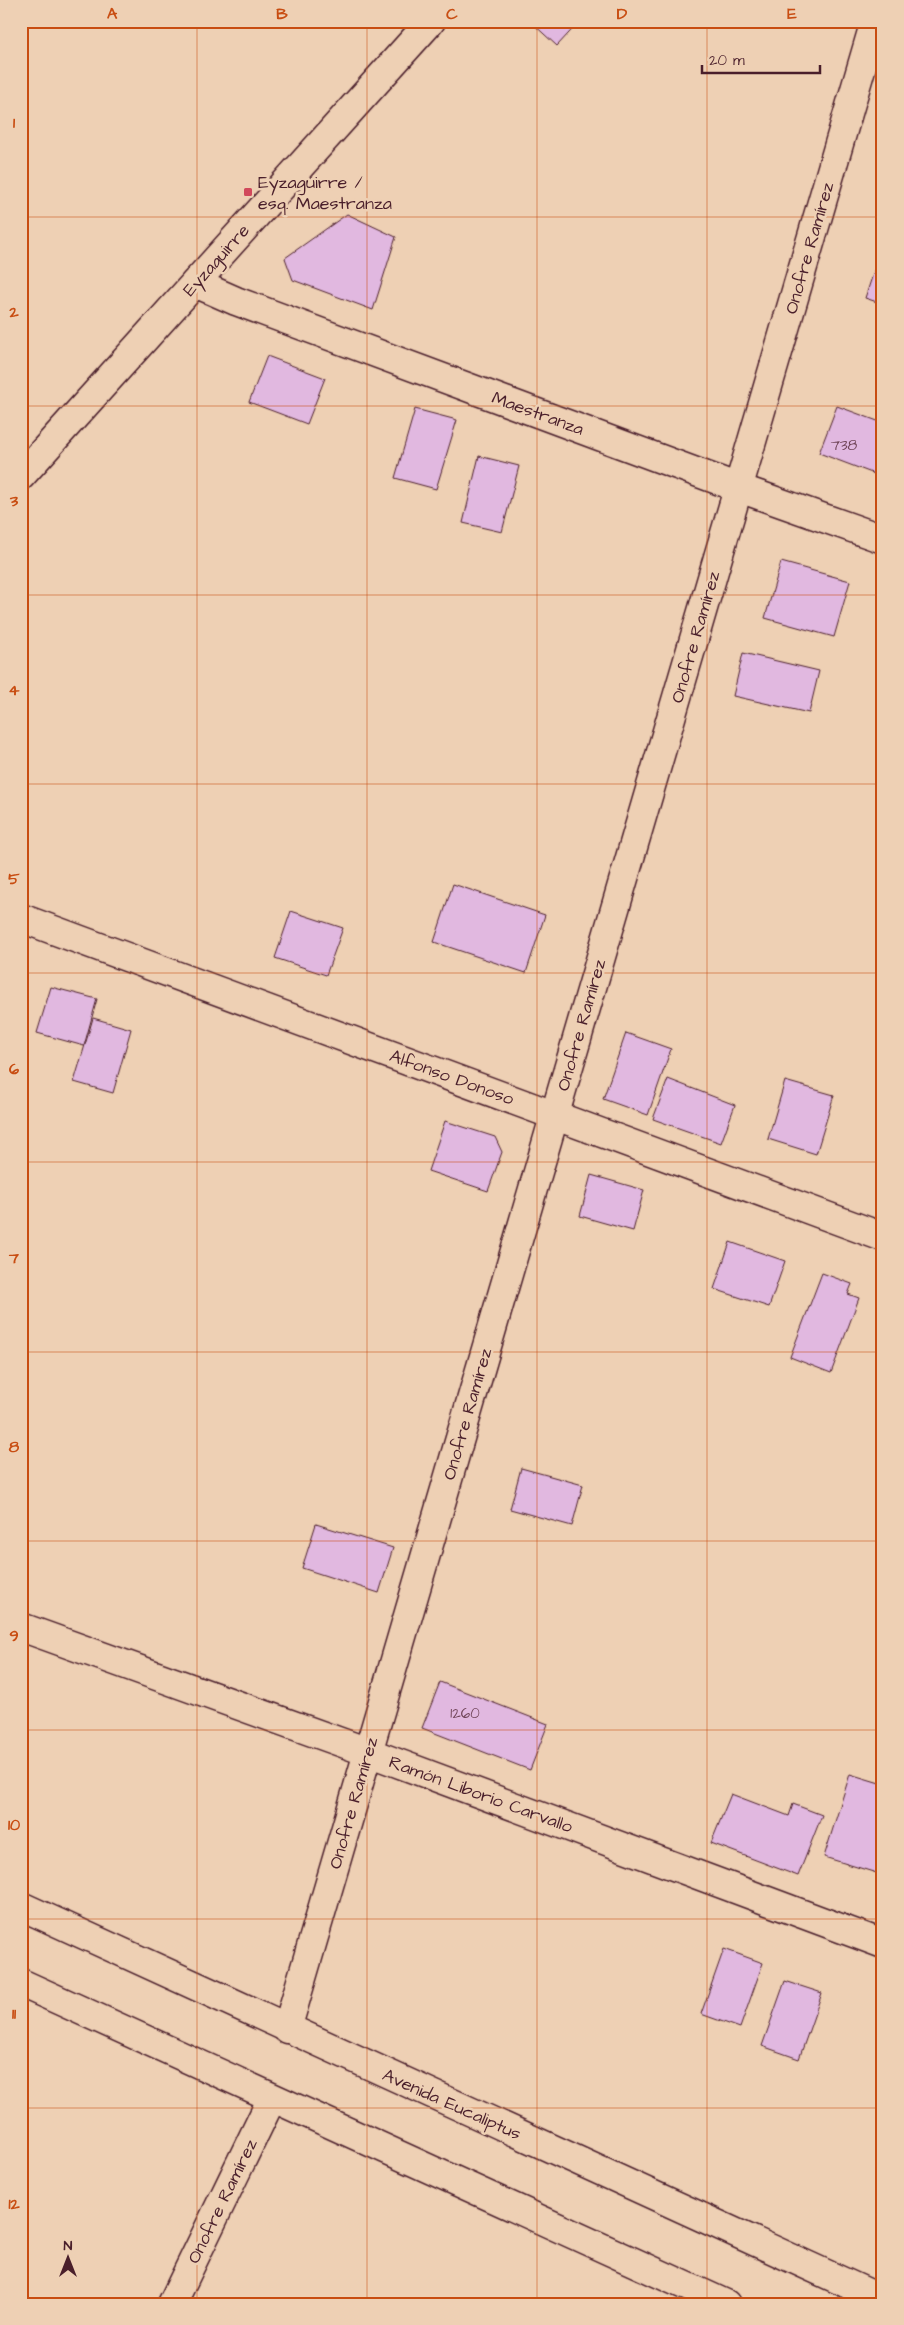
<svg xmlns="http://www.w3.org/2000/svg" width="904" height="2325" font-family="'Architects Daughter',sans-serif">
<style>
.building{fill:#e1b8e0;stroke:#4a1f2b}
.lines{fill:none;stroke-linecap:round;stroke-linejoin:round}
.minor-casing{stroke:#4a1f2b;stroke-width:31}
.tertiary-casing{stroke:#4a1f2b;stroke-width:31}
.secondary-casing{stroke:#4a1f2b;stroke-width:31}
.minor{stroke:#eed0b4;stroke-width:28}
.tertiary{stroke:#eed0b4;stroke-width:28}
.secondary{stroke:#eed0b4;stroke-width:28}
.grid{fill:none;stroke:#c84d12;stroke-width:1;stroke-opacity:0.55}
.poi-dot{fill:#d1495b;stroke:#eed0b4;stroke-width:2}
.labels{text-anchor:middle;stroke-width:5;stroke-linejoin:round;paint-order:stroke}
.number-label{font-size:15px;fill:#704558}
.poi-label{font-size:18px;fill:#4a1f2b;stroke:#eed0b4;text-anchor:start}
.street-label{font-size:18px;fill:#4a1f2b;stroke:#eed0b4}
.neatline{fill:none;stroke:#c84d12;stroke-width:2}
.grid-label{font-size:16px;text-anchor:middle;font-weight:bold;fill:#c84d12}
</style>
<rect width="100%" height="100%" fill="#eed0b4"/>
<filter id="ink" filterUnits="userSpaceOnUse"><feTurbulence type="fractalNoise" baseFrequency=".02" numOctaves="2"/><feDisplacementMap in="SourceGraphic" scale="10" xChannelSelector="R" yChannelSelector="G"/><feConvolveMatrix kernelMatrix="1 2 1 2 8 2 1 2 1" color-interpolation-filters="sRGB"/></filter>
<g filter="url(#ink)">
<!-- building -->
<g class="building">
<path d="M530,21H580L557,46Z"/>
<path d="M347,214L396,237L373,310L293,280L285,258Z"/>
<path d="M883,244V304L865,298Z"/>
<path d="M267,356L325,378L307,424L249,402Z"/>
<path d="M837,406L883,423V459L877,475L819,453Z"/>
<path d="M415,409L457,420L436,489L395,478Z"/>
<path d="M479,456L519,466L502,532L463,523Z"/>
<path d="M781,562L850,581L834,637L765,618Z"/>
<path d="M743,653L819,671L809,713L733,696Z"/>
<path d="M453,884L545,915L526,973L434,942Z"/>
<path d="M291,911L343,928L326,975L275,958Z"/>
<path d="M51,987L97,999L84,1046L37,1033Z"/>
<path d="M93,1018L131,1029L113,1093L74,1082Z"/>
<path d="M626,1033L671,1049L648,1115L603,1099Z"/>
<path d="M668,1079L735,1105L721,1143L653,1119Z"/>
<path d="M785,1081L834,1095L816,1154L768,1139Z"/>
<path d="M445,1121L495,1137L502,1152L488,1191L428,1171Z"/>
<path d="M591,1175L644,1190L633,1231L580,1216Z"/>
<path d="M730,1242L785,1261L769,1307L714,1289Z"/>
<path d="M822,1273L852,1284L848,1294L859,1298L831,1373L790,1357Z"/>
<path d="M521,1468L583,1485L572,1526L510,1509Z"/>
<path d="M316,1524L393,1548L379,1593L302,1568Z"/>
<path d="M440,1682L548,1724L530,1770L422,1728Z"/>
<path d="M850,1774L883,1784V1865L880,1874L824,1857Z"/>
<path d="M731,1794L789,1816L793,1804L822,1815L798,1876L711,1843Z"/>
<path d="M724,1949L763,1963L740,2028L701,2014Z"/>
<path d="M785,1981L822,1993L799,2059L762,2046Z"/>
</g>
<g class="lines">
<!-- minor casing -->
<g class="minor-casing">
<g id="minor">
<path d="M195,283L236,301L739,488L883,539"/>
<path d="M21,1627L368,1752L883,1944"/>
<path d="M287,2029L875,21"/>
<path d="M172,2304L272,2098"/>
</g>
</g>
<!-- tertiary casing -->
<g class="tertiary-casing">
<path id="tertiary" d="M21,918L883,1237"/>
</g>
<!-- secondary casing -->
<g class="secondary-casing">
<g id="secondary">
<path d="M21,476L431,21"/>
<path d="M21,1906L883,2300"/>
<path d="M21,1983L726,2304"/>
</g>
</g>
<!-- minor -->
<use href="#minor" class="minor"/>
<!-- tertiary -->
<use href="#tertiary" class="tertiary"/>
<!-- secondary -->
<use href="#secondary" class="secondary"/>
</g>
</g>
<!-- grid -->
<path class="grid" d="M197,21V2304M367,21V2304M537,21V2304M707,21V2304M21,217H883M21,406H883M21,595H883M21,784H883M21,973H883M21,1162H883M21,1352H883M21,1541H883M21,1730H883M21,1919H883M21,2108H883"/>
<!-- markers -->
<rect class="poi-dot" x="243" y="187" width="10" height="10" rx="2.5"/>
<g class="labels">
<!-- number labels -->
<g class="number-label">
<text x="844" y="450">738</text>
<text x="465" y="1718">1260</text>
</g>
<!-- poi labels -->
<g class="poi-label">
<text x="258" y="188">Eyzaguirre /<tspan x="258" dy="21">esq. Maestranza</tspan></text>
</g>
<!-- street labels -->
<g class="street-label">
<text transform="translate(809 248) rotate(-74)" y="6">Onofre Ramírez</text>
<text transform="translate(216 260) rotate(-48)" y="6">Eyzaguirre</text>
<text transform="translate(538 413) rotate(20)" y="6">Maestranza</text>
<text transform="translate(695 637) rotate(-74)" y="6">Onofre Ramírez</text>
<text transform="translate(581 1025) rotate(-74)" y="6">Onofre Ramírez</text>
<text transform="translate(452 1077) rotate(20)" y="6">Alfonso Donoso</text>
<text transform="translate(467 1414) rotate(-74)" y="6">Onofre Ramírez</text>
<text transform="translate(481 1794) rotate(20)" y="6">Ramón Liborio Carvallo</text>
<text transform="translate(353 1803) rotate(-74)" y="6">Onofre Ramírez</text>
<text transform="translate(452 2104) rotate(24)" y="6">Avenida Eucaliptus</text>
<text transform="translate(222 2201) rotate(-64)" y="6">Onofre Ramírez</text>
</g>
</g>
<!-- margin -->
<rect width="904" height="2325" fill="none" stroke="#eed0b4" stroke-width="55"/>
<!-- north arrow -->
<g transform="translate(68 2258)" stroke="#eed0b4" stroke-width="4" paint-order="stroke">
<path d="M0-4L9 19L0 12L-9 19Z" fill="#4a1f2b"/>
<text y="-8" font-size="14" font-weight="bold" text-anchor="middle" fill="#4a1f2b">N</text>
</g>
<!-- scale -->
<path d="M702 65v8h118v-8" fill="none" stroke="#4a1f2b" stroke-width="2.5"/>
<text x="709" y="65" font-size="15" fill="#4a1f2b" stroke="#eed0b4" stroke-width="4" paint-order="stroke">20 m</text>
<rect x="28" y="28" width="848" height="2270" class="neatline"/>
<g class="grid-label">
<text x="112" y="19">A</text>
<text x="282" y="19">B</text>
<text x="452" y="19">C</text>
<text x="622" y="19">D</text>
<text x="792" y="19">E</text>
<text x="14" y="128">1</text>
<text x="14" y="317">2</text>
<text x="14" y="506">3</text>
<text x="14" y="695">4</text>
<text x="14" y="884">5</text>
<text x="14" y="1074">6</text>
<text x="14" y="1263">7</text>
<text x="14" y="1452">8</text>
<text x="14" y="1641">9</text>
<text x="14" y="1830">10</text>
<text x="14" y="2019">11</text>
<text x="14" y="2209">12</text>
</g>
</svg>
